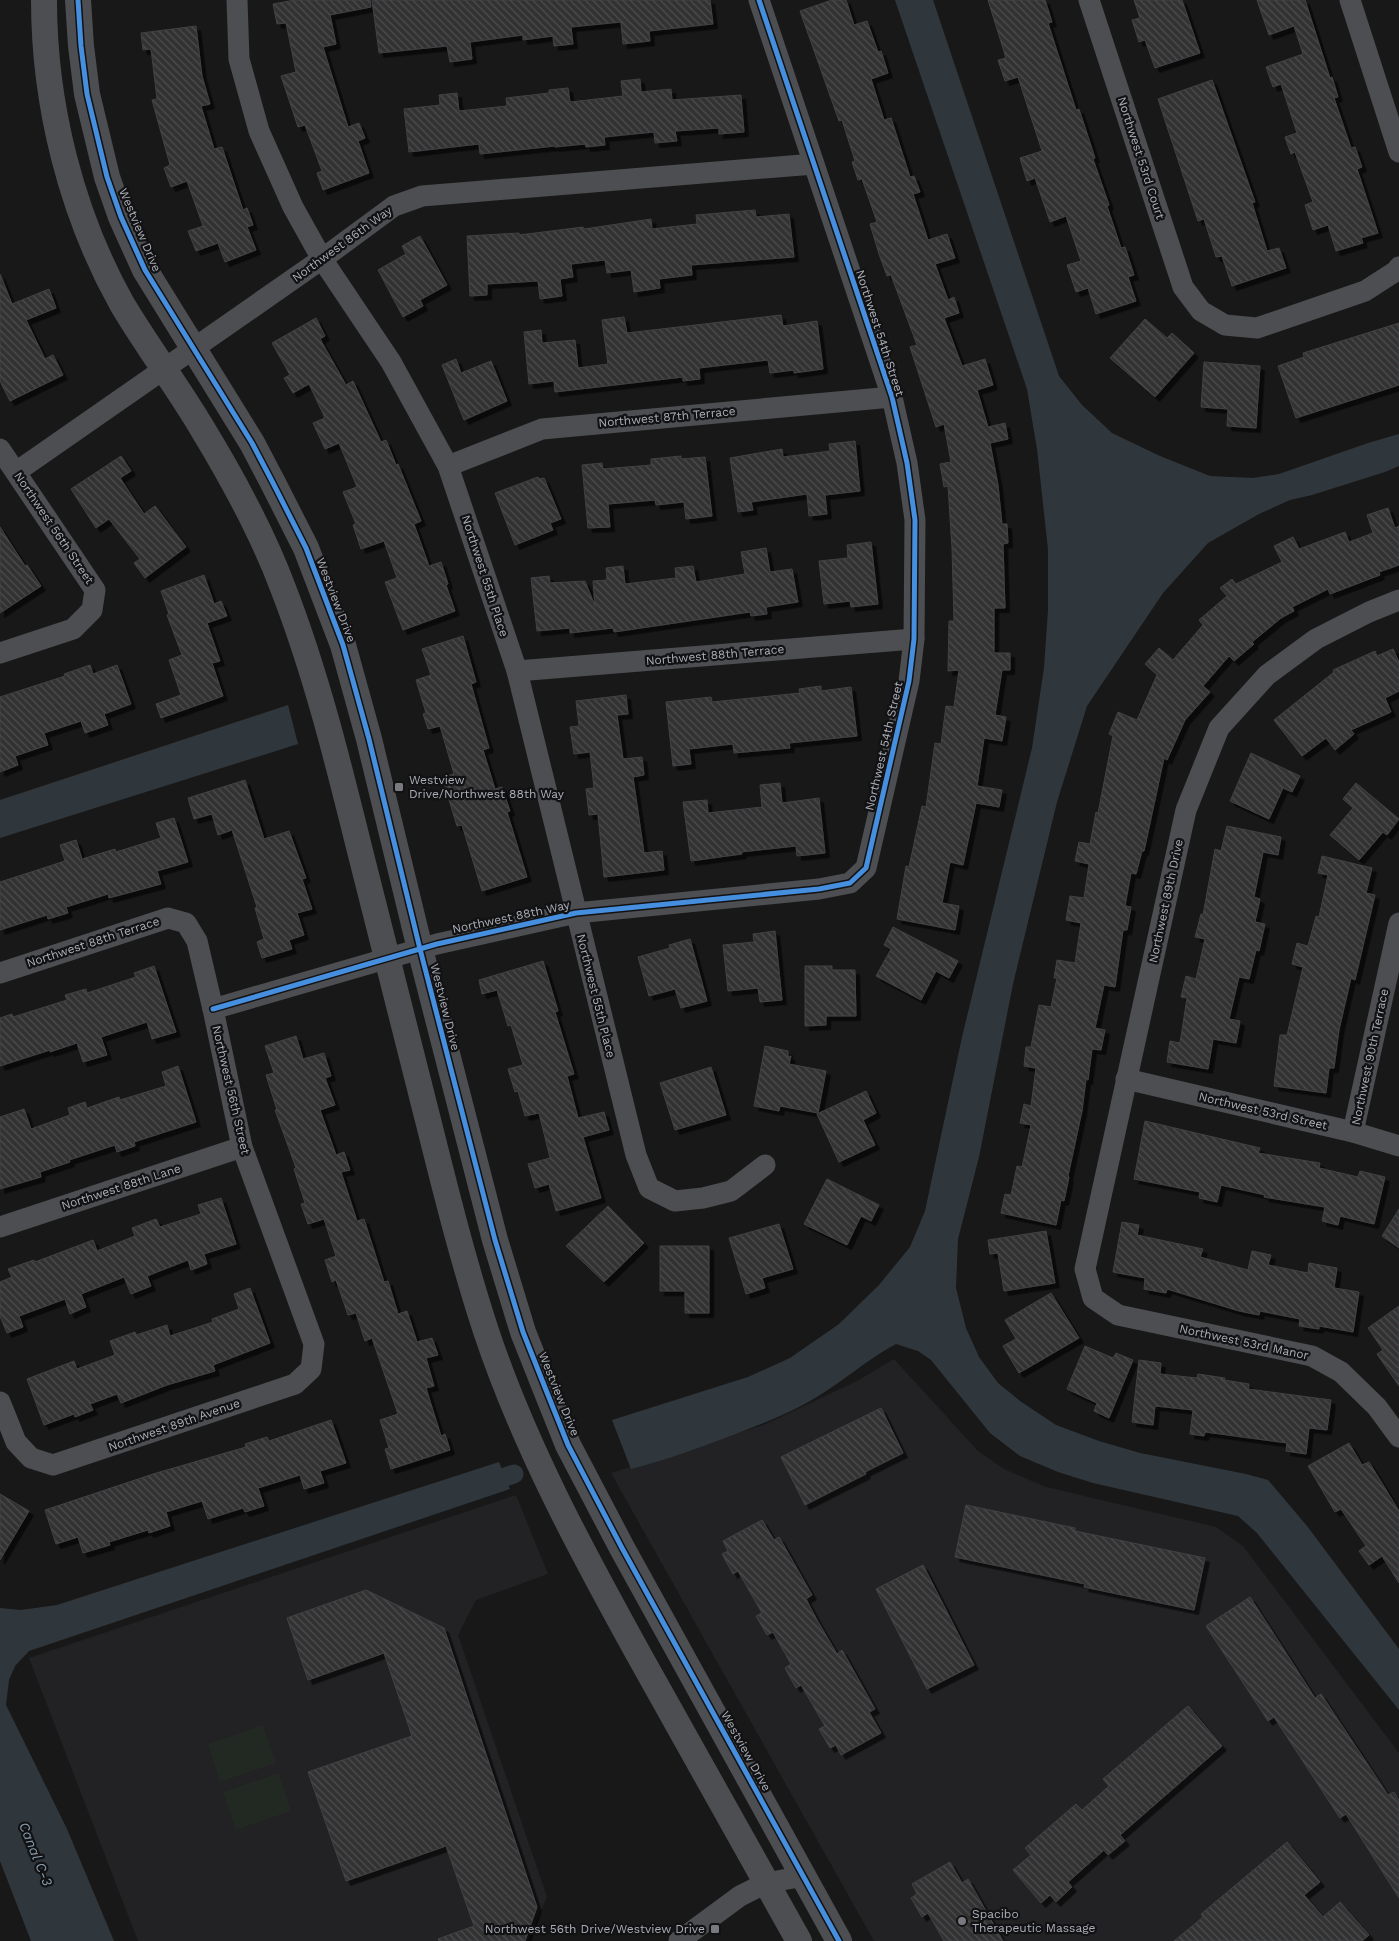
<svg xmlns="http://www.w3.org/2000/svg" width="1399" height="1941" font-family="'Work Sans',sans-serif">
<style>
.built{fill:#222224}
.pitch{fill:#222822}
.water{fill:#30373c}
.lines{fill:none;stroke-linecap:round;stroke-linejoin:round}
.canal{stroke:#30373c;stroke-width:19}
.building{fill:url(#building-back-hatch);stroke:#414244;filter:url(#shadow)}
.minor{stroke:#4d4e51;stroke-width:21}
.tertiary{stroke:#4d4e51;stroke-width:26}
.cycleway-casing{stroke:#121214;stroke-width:8}
.cycleway{stroke:#468fdf;stroke-width:5}
.poi-dot{fill:#787a7f;stroke:#121214;stroke-width:2}
.labels{text-anchor:middle;stroke-width:4.5;stroke-linejoin:round;paint-order:stroke}
.street-label{font-size:12px;fill:#abafb7;stroke:#121214}
.poi-label{font-size:12px;fill:#abafb7;stroke:#121214;text-anchor:start}
.water-label{font-size:14px;font-style:italic;fill:#869cae;stroke:#121214}
</style>
<defs>
<pattern id="building-back-hatch" width="6" height="6" patternUnits="userSpaceOnUse" patternTransform="scale(1.25)"><rect width="6" height="6" fill="#323233"/><path d="M-1 5l2 2M0 0l6 6M5-1l2 2" fill="none" stroke="#4d4d4e"/></pattern>
<filter id="shadow"><feDropShadow dx="4.5" dy="4.5" stdDeviation="0" flood-color="#0009"/></filter>
</defs>
<rect width="100%" height="100%" fill="#181818"/>
<!-- built -->
<g class="built">
<path d="M894,1359L978,1451L1004,1469L1046,1487L1216,1527L1243,1546L1399,1753V1941H874L611,1473L766,1424L859,1380Z"/>
<path d="M516,1495L548,1574L476,1600L458,1635L547,1897L528,1941H138L29,1658Z"/>
</g>
<!-- pitch -->
<g class="pitch">
<path d="M263,1725L276,1763L220,1782L208,1744Z"/>
<path d="M279,1773L291,1811L236,1830L223,1792Z"/>
</g>
<!-- water -->
<g class="water">
<path d="M895,0H933L1059,376L1082,405L1112,433L1160,456L1210,476L1253,478L1279,474L1368,443L1399,434V466L1385,472L1312,495L1290,500L1259,514L1208,543L1163,593L1087,706L1057,802L1013,984L979,1157L958,1239L956,1288L966,1328L979,1357L998,1383L1020,1401L1056,1425L1099,1441L1140,1453L1246,1474L1268,1480L1307,1526L1399,1649V1710L1257,1533L1238,1516L1093,1483L1058,1472L1020,1456L990,1433L931,1360L918,1351L896,1344C866,1360 840,1384 810,1401C786,1415 758,1425 733,1435C699,1448 666,1460 631,1469L612,1420L748,1377L790,1358L839,1324L879,1285L910,1247L925,1211L962,1037L1032,748L1044,668L1048,610V549L1037,449L1027,389Z"/>
<path d="M288,705L298,744L0,838V800Z"/>
<path d="M499,1462L510,1489L29,1651L15,1666L9,1680L6,1705L67,1829L114,1941H31L0,1861V1608L21,1610L57,1605Z"/>
</g>
<g class="lines">
<!-- canal -->
<path class="canal" d="M481,1485L514,1474"/>
</g>
<!-- building -->
<g class="building">
<path d="M295,0H370L371,7L330,15L336,44L323,47L348,127L359,123L365,138L358,141L369,173L323,190L317,173L322,171L305,125L298,127L281,76L296,72L286,23L277,24L273,4Z"/>
<path d="M372,0H710L713,24L649,31L650,41L623,44L621,22L571,27L573,44L554,46L553,36L523,40V35L470,42L472,59L450,62L447,46L379,53Z"/>
<path d="M832,0H846L854,25L867,21L878,52L881,51L888,73L871,79L884,120L891,118L910,177L914,176L920,192L913,194L928,240L947,234L955,258L935,264L948,300L954,297L959,313L944,318L962,366L985,359L993,385L977,390L988,427L1005,423L1008,439L990,443L998,485L1002,524H1007L1008,543L1003,544L1005,608H994V653H1010V670H1002L995,715L1006,717L1002,741L984,738L977,786L1002,790L999,807L976,803L963,865L950,862L942,903L959,906L955,930L897,919L906,866L909,867L922,806L926,807L935,743L941,744L946,706L954,707L959,670L948,671L949,621H954L952,548L948,486L944,487L940,464L951,462L944,424L936,427L910,347L917,345L891,275L887,276L879,254L870,224L877,222L862,179L858,180L852,162L855,161L842,120L839,121L800,11Z"/>
<path d="M988,0H1045L1052,22L1048,23L1076,110L1079,109L1095,158L1093,159L1109,205L1107,206L1121,248L1125,247L1134,275L1128,277L1136,301L1096,314L1088,288L1076,292L1067,265L1081,261L1066,216L1050,222L1035,178L1027,181L1020,158L1042,151L1018,77L1005,81L998,60L1006,58Z"/>
<path d="M1134,0H1182L1200,53L1155,68L1145,40L1139,42L1132,20L1140,18Z"/>
<path d="M1257,0H1305L1330,78L1332,77L1338,97L1334,98L1351,148L1355,147L1362,167L1357,169L1378,233L1361,238L1363,243L1336,251L1328,225L1313,230L1305,205L1313,202L1295,152L1291,154L1285,137L1297,133L1281,84L1273,87L1266,67L1303,54L1294,26L1269,35Z"/>
<path d="M196,26L202,76L210,104L201,106L214,149L222,147L243,210L247,208L253,225L247,227L256,250L225,262L218,243L196,251L188,231L203,226L187,181L171,187L164,168L170,165L152,100L157,99L151,49L143,50L141,33Z"/>
<path d="M640,79L641,92L671,89L672,100L741,95L744,132L719,134V128L675,131L677,141L655,143L654,132L604,137L605,145L586,147L585,144L555,147V146L480,154L479,144L409,152L404,109L440,105L439,95L457,93L459,111L507,106L506,98L549,93V90L568,88L570,102L623,96L621,81Z"/>
<path d="M1212,80L1255,202L1252,203L1267,251L1279,248L1286,268L1232,286L1222,256L1216,257L1204,219L1198,221L1158,99Z"/>
<path d="M755,210L756,217L789,214L794,257L691,265L692,275L659,279L660,288L634,292L631,270L607,273L605,260L571,264L573,277L560,279L562,296L540,299L538,281L487,284V295L470,296L467,236L519,233V235L583,227L584,229L651,219L652,229L697,224L696,215Z"/>
<path d="M420,236L447,285L420,300L423,306L403,317L378,270L406,254L402,246Z"/>
<path d="M0,274L12,304L49,289L56,308L26,320L45,359L53,355L63,375L10,401L0,381Z"/>
<path d="M781,315L783,326L817,321L823,369L794,373V370L770,373L768,360L699,368L700,379L683,381V377L555,392L554,381L529,384L524,332L541,330L542,343L575,340L578,368L608,364L602,320L624,317L627,333Z"/>
<path d="M316,318L325,336L320,339L346,385L353,381L381,442L386,440L396,465L398,464L421,521L414,524L429,566L441,562L448,584L446,585L455,611L403,630L385,582L397,578L384,541L361,549L353,525L356,524L343,492L357,487L339,443L325,449L313,423L325,418L309,384L293,393L284,378L290,375L272,343Z"/>
<path d="M1145,319L1167,338L1172,333L1194,353L1155,397L1110,358Z"/>
<path d="M1399,323V385L1296,418L1278,366L1304,357L1303,353Z"/>
<path d="M456,359L461,373L491,361L507,401L464,420L442,365Z"/>
<path d="M1204,362L1260,366L1256,428L1227,426L1228,409L1201,407Z"/>
<path d="M855,441L860,491L825,495L827,514L809,516L807,494L751,502L753,510L738,512L730,458L782,449L783,457L830,451L829,444Z"/>
<path d="M121,456L131,471L120,478L144,514L155,506L186,547L145,578L134,563L140,559L109,519L96,528L71,489Z"/>
<path d="M681,456V459L705,457L712,516L686,519L684,502L656,505L655,500L608,504L610,527L588,528L582,465L602,463L603,469L651,465V459Z"/>
<path d="M538,477L539,479L544,478L561,519L550,523L553,530L515,545L495,493Z"/>
<path d="M1388,508L1395,528L1399,526V565L1379,572L1380,575L1330,594L1328,589L1292,607L1294,611L1281,618L1252,642L1254,644L1234,661L1229,656L1203,686L1210,692L1185,720L1167,760L1164,758L1144,851H1142L1136,874L1131,873L1125,906L1131,907L1127,930H1123L1115,987L1104,985L1095,1028L1105,1030L1101,1050L1092,1049L1088,1080L1086,1079L1082,1111L1068,1176L1069,1177L1064,1201L1061,1200L1056,1225L1001,1213L1005,1194L1011,1195L1017,1166L1022,1167L1031,1125L1020,1123L1024,1104L1031,1106L1036,1068L1024,1066L1026,1047H1031L1039,1005L1051,1007L1057,978H1054L1057,960L1075,963L1081,923L1066,920L1070,896L1084,898L1089,864L1075,861L1079,842L1090,844L1096,812L1098,813L1113,736L1109,734L1118,712L1137,720L1157,675L1145,664L1159,648L1173,660L1203,625L1199,620L1227,596L1220,588L1232,579L1236,584L1282,562L1274,546L1293,537L1299,549L1345,532L1349,542L1373,533L1367,515Z"/>
<path d="M0,527L25,566L27,565L41,586L0,613Z"/>
<path d="M871,542L878,604L851,607L850,601L824,604L819,561L848,558L847,545Z"/>
<path d="M766,548L770,572L792,569L798,602L766,607L767,614L751,616L750,612L614,632L613,628L570,633V628L537,631L531,578L549,576L550,583L585,581L595,606L593,581L607,580L606,568L623,566L625,584L676,578L675,568L693,566L696,582L745,574L741,552Z"/>
<path d="M204,575L214,604L221,601L227,616L207,623L220,661L212,663L223,696L161,718L156,704L181,695L169,660L182,655L167,615L169,614L161,591Z"/>
<path d="M463,636L476,682L471,684L489,748L483,750L495,789L502,787L510,811L507,812L527,877L482,891L462,825L457,826L442,777L454,774L440,726L428,729L423,714L426,713L416,680L431,675L422,649Z"/>
<path d="M1393,649L1399,662V691L1385,698L1391,712L1351,730L1354,734L1335,750L1326,738L1302,756L1274,720L1334,672L1333,670L1375,651L1377,656Z"/>
<path d="M90,665L93,674L117,665L131,704L104,714L108,725L85,733L81,721L44,733L48,745L15,756L18,765L0,772V697L65,676L64,674Z"/>
<path d="M821,686V691L851,687L857,736L789,743L790,748L734,753L733,744L689,749L691,764L673,766L666,702L711,697L712,702L800,693L799,689Z"/>
<path d="M626,695L628,714L617,715L623,759L642,757L644,775L633,777L644,853L662,851L664,870L604,877L598,814L589,815L586,789L594,788L590,752L574,754L570,727L579,726L576,701Z"/>
<path d="M1251,753L1300,776L1292,792L1283,788L1269,819L1230,801Z"/>
<path d="M245,780L264,839L289,831L306,878L302,879L312,909L297,913L304,935L289,940L292,949L262,958L257,942L264,939L255,908L257,907L232,830L218,835L212,814L194,819L188,798Z"/>
<path d="M780,783L782,803L819,798L825,853L797,856L796,846L741,852L742,854L691,861L683,802L707,800L708,813L762,807L760,785Z"/>
<path d="M1356,783L1399,819L1387,835L1383,832L1359,860L1330,835L1353,808L1343,799Z"/>
<path d="M174,818L188,862L157,871L161,884L109,898L108,894L66,907L68,913L48,919L47,915L0,930V882L65,861L60,845L76,840L82,859L115,849L116,852L161,838L156,823Z"/>
<path d="M1227,826L1281,837L1278,855L1263,852L1254,897L1260,899L1255,922L1265,924L1259,951L1256,950L1249,979L1239,977L1229,1019L1240,1021L1236,1043L1213,1039L1208,1069L1167,1062L1170,1041L1180,1043L1187,998L1181,997L1186,976L1196,979L1205,939L1195,937L1201,914L1203,915L1215,849L1221,851Z"/>
<path d="M1322,856L1372,868L1366,893L1375,895L1355,980L1351,978L1339,1030L1334,1068H1329L1326,1093L1274,1086L1280,1035H1287L1303,967L1292,964L1297,943L1308,946L1316,916L1319,917L1328,875L1318,873Z"/>
<path d="M893,927L958,961L949,978L936,971L921,1000L876,976L891,949L884,945Z"/>
<path d="M775,931L782,1000L760,1002L758,988L728,991L723,945L754,942L753,934Z"/>
<path d="M690,939L707,1001L681,1008L675,989L649,996L638,957L670,948L669,945Z"/>
<path d="M543,961L558,1011L555,1012L574,1074L567,1076L578,1118L604,1112L609,1130L583,1137L601,1198L556,1211L549,1184L535,1188L528,1164L550,1158L539,1113L525,1116L518,1091L515,1092L508,1069L523,1065L511,1025L508,1026L497,990L482,994L479,980Z"/>
<path d="M154,966L176,1032L152,1039L147,1022L101,1037L107,1055L83,1062L77,1043L50,1052V1050L0,1066V1018L12,1014L13,1017L67,1000L65,995L86,989L87,993L136,977L134,973Z"/>
<path d="M805,966H832V970H855L856,1016H826V1025L805,1026Z"/>
<path d="M296,1036L303,1059L324,1053L331,1076L325,1078L335,1105L320,1110L336,1155L344,1152L350,1170L341,1172L357,1221L364,1219L384,1282L388,1281L398,1314L407,1311L417,1342L432,1338L438,1355L426,1358L434,1386L426,1388L441,1436L445,1434L450,1450L391,1469L385,1449L389,1448L380,1420L398,1414L372,1338L365,1341L356,1313L348,1315L336,1280L332,1282L325,1260L336,1256L324,1219L308,1224L301,1204L305,1203L294,1169L296,1168L275,1110H277L266,1075L274,1073L265,1046Z"/>
<path d="M765,1046L788,1051V1057L791,1056L789,1064L826,1071L818,1113L780,1106L779,1111L754,1106Z"/>
<path d="M178,1066L196,1122L134,1142L135,1146L117,1152L115,1145L69,1160L70,1162L40,1172L41,1177L0,1189V1117L24,1109L31,1129L70,1115L68,1108L85,1102L87,1108L119,1097L120,1100L166,1086L162,1072Z"/>
<path d="M711,1067L726,1115L675,1130L660,1083Z"/>
<path d="M866,1091L876,1113L863,1120L875,1145L839,1162L817,1114Z"/>
<path d="M1145,1121L1260,1148L1258,1153L1320,1163L1319,1168L1358,1177L1360,1171L1385,1177L1374,1224L1340,1216L1338,1225L1322,1221L1325,1207L1264,1197L1265,1195L1221,1185L1217,1202L1199,1198L1200,1192L1134,1179Z"/>
<path d="M827,1179L879,1205L871,1221L861,1216L847,1245L804,1224Z"/>
<path d="M221,1198L236,1244L204,1254L207,1264L191,1270L188,1260L147,1276L151,1286L131,1294L124,1277L81,1294L86,1307L70,1314L65,1299L19,1316L23,1327L7,1333L0,1316V1282L12,1277L8,1269L34,1260L35,1262L93,1240L97,1251L135,1236L132,1228L156,1219L160,1227L201,1214L198,1205Z"/>
<path d="M608,1206L644,1243L604,1282L566,1246Z"/>
<path d="M1399,1209V1248L1382,1236Z"/>
<path d="M1122,1222L1139,1225L1137,1235L1203,1249L1200,1257L1248,1270L1252,1251L1271,1255L1268,1265L1308,1273L1309,1263L1337,1268L1334,1288L1359,1292L1353,1332L1319,1326V1329L1299,1326L1300,1319L1260,1311L1259,1315L1239,1311L1167,1289L1166,1293L1144,1289L1145,1278L1113,1272Z"/>
<path d="M779,1224L793,1269L762,1278L765,1288L746,1294L729,1238Z"/>
<path d="M1046,1231L1055,1283L1004,1291L998,1253L990,1254L988,1240Z"/>
<path d="M660,1246H709V1313H685V1291H660Z"/>
<path d="M250,1288L270,1343L213,1365L215,1371L167,1385L121,1403L117,1394L90,1404L93,1410L75,1417L74,1414L44,1425L27,1379L74,1361L77,1369L115,1355L110,1341L135,1332L136,1335L167,1325L170,1336L213,1322L212,1319L239,1309L234,1294Z"/>
<path d="M1051,1293L1079,1338L1019,1373L1003,1346L1016,1339L1005,1320Z"/>
<path d="M1399,1306V1386L1377,1354L1383,1350L1368,1328Z"/>
<path d="M1085,1346L1113,1358L1116,1353L1133,1360L1109,1418L1094,1411L1097,1403L1067,1389Z"/>
<path d="M1139,1360L1161,1363L1160,1374L1197,1378L1198,1374L1225,1378L1224,1380L1249,1384L1248,1389L1331,1400L1327,1430L1309,1428L1306,1454L1286,1451L1287,1443L1205,1432L1204,1436L1190,1434L1193,1410L1155,1406L1153,1425L1132,1422Z"/>
<path d="M881,1408L903,1453L865,1472L866,1474L805,1505L781,1457Z"/>
<path d="M331,1420L346,1463L320,1471L324,1483L304,1489L300,1475L258,1488L264,1506L245,1512L243,1508L208,1519L202,1501L166,1512L170,1526L149,1533L148,1530L109,1542L110,1545L83,1553L78,1537L56,1544L45,1510L153,1474L246,1447L245,1444L267,1437L269,1441Z"/>
<path d="M1349,1443L1362,1465L1369,1462L1399,1511V1583L1382,1556L1369,1565L1359,1551L1366,1546L1341,1509L1335,1512L1308,1466Z"/>
<path d="M0,1494L29,1511L0,1560Z"/>
<path d="M966,1505L1075,1528V1531L1205,1558L1194,1610L1084,1587L1085,1584L955,1557Z"/>
<path d="M762,1520L774,1540L779,1537L812,1595L806,1599L817,1620L837,1654L842,1650L875,1709L869,1712L881,1733L841,1755L836,1745L830,1748L819,1729L825,1726L801,1685L796,1688L785,1668L791,1664L773,1632L767,1635L756,1616L762,1613L738,1571L733,1574L722,1554L728,1551L723,1541Z"/>
<path d="M923,1565L974,1665L927,1689L876,1589Z"/>
<path d="M366,1590L444,1628L537,1907L525,1941H439L438,1939L474,1926L446,1846L346,1881L308,1772L412,1736L384,1653L308,1680L287,1618Z"/>
<path d="M1250,1597L1315,1698L1321,1694L1388,1795L1394,1792L1399,1800V1898L1346,1814L1340,1818L1274,1717L1268,1721L1206,1626Z"/>
<path d="M1188,1706L1222,1746L1120,1835L1125,1841L1108,1855L1104,1850L1068,1882L1072,1887L1056,1902L1050,1895L1041,1903L1013,1870L1031,1855L1025,1848L1076,1804L1082,1810L1109,1786L1103,1779Z"/>
<path d="M1287,1842L1320,1882L1304,1895L1323,1917L1340,1902L1369,1935L1362,1941H1174L1203,1917L1201,1914Z"/>
<path d="M950,1862L962,1883L968,1879L1003,1941H944L928,1913L922,1917L911,1898L917,1894L912,1884Z"/>
</g>
<g class="lines">
<!-- minor -->
<g class="minor">
<path d="M237,0L239,59L259,131L293,207L322,259L391,362L448,466L517,671L636,1155L649,1188L675,1201L703,1198L731,1191L765,1165"/>
<path d="M1089,0L1183,287L1201,311L1225,325L1257,328L1365,291L1396,271L1399,267"/>
<path d="M1350,0L1399,152"/>
<path d="M0,449L95,590L92,610L73,629L0,653"/>
<path d="M448,466L542,429L892,397"/>
<path d="M16,472L322,259L394,206L422,196L814,164"/>
<path d="M1399,600L1369,612L1316,639L1267,675L1219,728L1186,810L1085,1269L1093,1298L1118,1315L1312,1356L1341,1372L1377,1407L1399,1437"/>
<path d="M517,671L914,639"/>
<path d="M0,973L168,918L186,923L197,941L213,1009L242,1147L314,1344L311,1369L295,1384L53,1465L31,1458L16,1442L0,1402"/>
<path d="M213,1009L437,944L576,913L819,889L850,883L866,868L909,681L914,639L915,520L907,463L892,397L759,0"/>
<path d="M1126,1079L1353,1132L1399,1146"/>
<path d="M1353,1132L1399,923"/>
<path d="M0,1227L242,1147"/>
<path d="M679,1941L740,1896L766,1883L804,1876"/>
</g>
<!-- tertiary -->
<g class="tertiary">
<path d="M44,0C44,104 71,213 122,304C147,346 177,386 202,428C233,479 262,532 283,588C316,673 338,762 360,851C383,943 407,1035 430,1128C447,1196 464,1264 486,1331C524,1445 581,1550 639,1655C692,1751 746,1846 799,1941"/>
<path d="M78,0L81,46L87,94L107,177L121,217L145,270L252,443L273,483L306,548L343,645L369,739L420,949L495,1240L523,1332L546,1390L568,1445L622,1548L839,1941"/>
</g>
<!-- cycleway casing -->
<g class="cycleway-casing">
<g id="cycleway">
<path d="M78,0L81,46L87,94L107,177L121,217L145,270L252,443L273,483L306,548L343,645L369,739L420,949L495,1240L523,1332L546,1390L568,1445L622,1548L839,1941"/>
<path d="M213,1009L437,944L576,913L819,889L850,883L866,868L909,681L914,639L915,520L907,463L892,397L759,0"/>
</g>
</g>
<!-- cycleway -->
<use href="#cycleway" class="cycleway"/>
</g>
<!-- markers -->
<g class="poi-dot">
<rect x="394" y="782" width="10" height="10" rx="2.5"/>
<circle cx="962" cy="1921" r="5"/>
<rect x="710" y="1924" width="10" height="10" rx="2.5"/>
</g>
<g class="labels">
<!-- street labels -->
<g class="street-label">
<text transform="translate(1141 158) rotate(72)" y="4">Northwest 53rd Court</text>
<text transform="translate(140 230) rotate(67)" y="4">Westview Drive</text>
<text transform="translate(342 244) rotate(-36)" y="4">Northwest 86th Way</text>
<text transform="translate(880 333) rotate(72)" y="4">Northwest 54th Street</text>
<text transform="translate(667 417) rotate(-5)" y="4">Northwest 87th Terrace</text>
<text transform="translate(54 528) rotate(56)" y="4">Northwest 56th Street</text>
<text transform="translate(485 576) rotate(72)" y="4">Northwest 55th Place</text>
<text transform="translate(336 600) rotate(69)" y="4">Westview Drive</text>
<text transform="translate(715 655) rotate(-5)" y="4">Northwest 88th Terrace</text>
<text transform="translate(884 746) rotate(-77)" y="4">Northwest 54th Street</text>
<text transform="translate(1166 901) rotate(-78)" y="4">Northwest 89th Drive</text>
<text transform="translate(511 917) rotate(-12)" y="4">Northwest 88th Way</text>
<text transform="translate(93 942) rotate(-18)" y="4">Northwest 88th Terrace</text>
<text transform="translate(596 996) rotate(76)" y="4">Northwest 55th Place</text>
<text transform="translate(445 1007) rotate(76)" y="4">Westview Drive</text>
<text transform="translate(1370 1057) rotate(-78)" y="4">Northwest 90th Terrace</text>
<text transform="translate(231 1090) rotate(77)" y="4">Northwest 56th Street</text>
<text transform="translate(1263 1111) rotate(13)" y="4">Northwest 53rd Street</text>
<text transform="translate(121 1187) rotate(-18)" y="4">Northwest 88th Lane</text>
<text transform="translate(1244 1342) rotate(12)" y="4">Northwest 53rd Manor</text>
<text transform="translate(559 1394) rotate(68)" y="4">Westview Drive</text>
<text transform="translate(174 1425) rotate(-19)" y="4">Northwest 89th Avenue</text>
<text transform="translate(746 1751) rotate(61)" y="4">Westview Drive</text>
</g>
<!-- poi labels -->
<g class="poi-label">
<text x="409" y="784">Westview<tspan x="409" dy="14">Drive/Northwest 88th Way</tspan></text>
<text x="972" y="1918">Spacibo<tspan x="972" dy="14">Therapeutic Massage</tspan></text>
<text x="705" y="1933" text-anchor="end">Northwest 56th Drive/Westview Drive</text>
</g>
<!-- water labels -->
<g class="water-label">
<text transform="translate(36 1854) rotate(68)" y="5">Canal C-3</text>
</g>
</g>
</svg>
